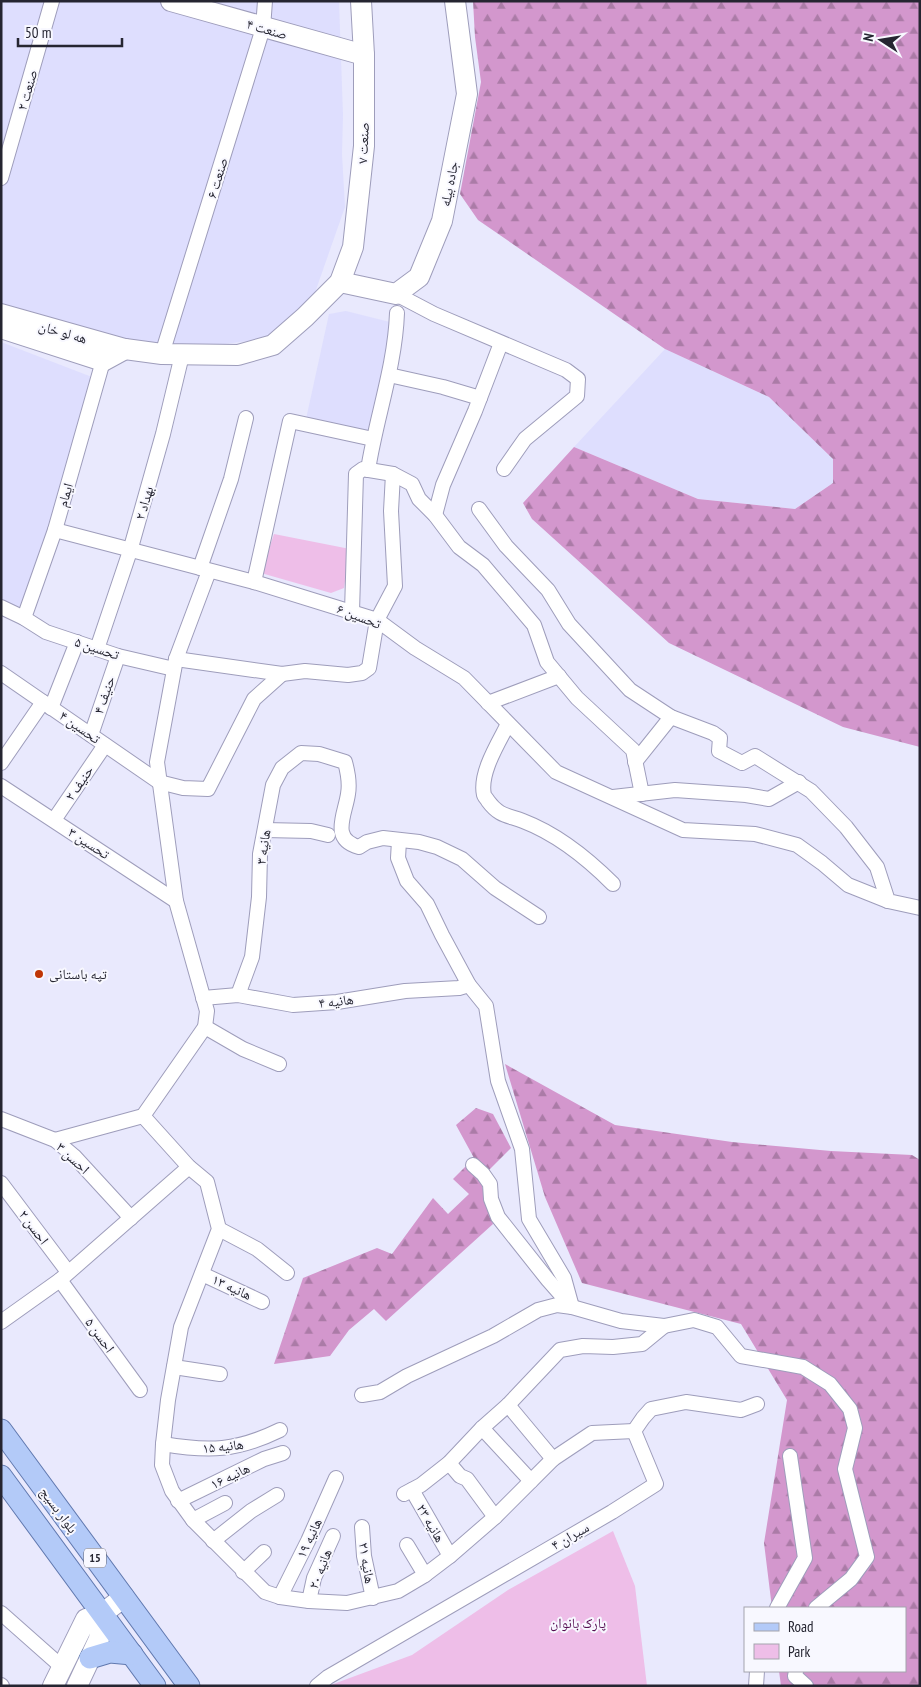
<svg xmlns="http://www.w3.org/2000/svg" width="921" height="1687" font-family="'PT Sans Narrow','Noto Naskh Arabic',sans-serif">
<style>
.built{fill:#dedefe}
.forest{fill:url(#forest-firs)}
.park{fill:#eebee8}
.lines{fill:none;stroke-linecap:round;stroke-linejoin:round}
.street-casing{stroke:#9e9dbb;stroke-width:16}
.secondary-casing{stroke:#9e9dbb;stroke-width:22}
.primary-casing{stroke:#6179af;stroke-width:23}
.street{stroke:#fff;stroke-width:14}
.secondary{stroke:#fff;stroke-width:20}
.primary{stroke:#b3caf8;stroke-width:21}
.poi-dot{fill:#bf3606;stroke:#f8f8ff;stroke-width:2}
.labels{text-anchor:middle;stroke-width:4;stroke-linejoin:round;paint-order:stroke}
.shield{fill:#f8f8ff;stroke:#64646f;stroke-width:1}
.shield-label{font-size:12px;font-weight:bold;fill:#252531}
.street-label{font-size:14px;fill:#252531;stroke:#f8f8ff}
.poi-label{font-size:14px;fill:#252531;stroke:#f8f8ff;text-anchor:start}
.park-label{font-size:14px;fill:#550d51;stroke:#f8f8ff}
</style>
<defs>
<pattern id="forest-firs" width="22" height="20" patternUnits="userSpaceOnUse" patternTransform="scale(1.25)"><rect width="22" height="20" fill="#d397cd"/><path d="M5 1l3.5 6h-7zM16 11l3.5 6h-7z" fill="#ab7ba7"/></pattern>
</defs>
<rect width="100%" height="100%" fill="#e9e9fd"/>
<!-- built -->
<g class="built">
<path d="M1,1H339L343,115L342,154L345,207L311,304L264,339L201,347L123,339L1,305Z"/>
<path d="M346,311L394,323L369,434L306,419L329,314Z"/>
<path d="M1,342L92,377L71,464L24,608L1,602Z"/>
<path d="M665,349L769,397L833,459V483L795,509L698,499L574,447Z"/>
</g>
<!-- forest -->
<g class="forest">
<path d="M473,1H920V747L843,727L669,643L532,519L523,503L574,447L698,499L795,509L833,483V459L769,397L665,349L478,220L460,194L481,82L475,37Z"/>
<path d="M505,1064L615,1125L732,1142L831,1151L912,1155L920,1160V1686H781L779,1671H905V1608H772L764,1543L787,1400L741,1324L582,1283L545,1197Z"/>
<path d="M476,1108L493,1114L511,1148L480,1179L493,1224L386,1321L374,1309L349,1330L330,1356L274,1364L303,1278L377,1248L392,1254L433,1198L448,1214L469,1194L453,1179L474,1158L456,1125Z"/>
</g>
<!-- park -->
<g class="park">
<path d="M274,534L350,549L344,588L331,593L261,573Z"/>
<path d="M613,1531L635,1586L647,1686H328L412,1655L508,1590Z"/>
</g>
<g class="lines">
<!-- street casing -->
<g class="street-casing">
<g id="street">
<path d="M1,178L52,1"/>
<path d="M396,294L434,314L566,370L578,379L577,396L525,439L504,469"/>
<path d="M162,354L263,28L265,1"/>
<path d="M389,375L443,387L480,398"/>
<path d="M368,470C376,418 395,367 397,313"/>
<path d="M479,509L506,546L548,590L569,624L630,690L671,717L713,733L720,738L719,751L742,763L755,756L811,791L846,827L877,867L888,901L920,908"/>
<path d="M435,515L443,485L475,411L501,343"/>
<path d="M55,530L254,582L377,620L415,648L464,678L556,772L683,830L755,834L797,845L822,863L848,885L888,901"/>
<path d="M200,568L231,479L246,418"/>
<path d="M254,582L290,421L373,439"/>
<path d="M1,607L24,618L46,632L118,656L174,669"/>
<path d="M352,612L356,474L363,469L393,474L412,484L419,499L435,515L459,547L483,565L534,625L547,662L577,698L633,750L642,794"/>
<path d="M24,618L55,530L105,354"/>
<path d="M97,649L130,551L163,434L182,355"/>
<path d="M176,659L282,674L305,671L348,675L362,673L369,668L377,620L395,586L391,511L393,474"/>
<path d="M1,673L159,782L183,788L208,789L254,699L282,674"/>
<path d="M488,703L559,676"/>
<path d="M51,708L77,642"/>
<path d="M508,724C499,742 479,773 484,795C484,796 487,799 488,801C499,816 507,815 523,821C557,834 588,859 613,884"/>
<path d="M91,735L118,656"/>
<path d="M635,762L671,717"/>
<path d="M1,763L43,702"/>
<path d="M1,786L176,901"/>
<path d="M613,797L675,790L746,795L769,799L799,782"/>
<path d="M54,820L105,745"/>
<path d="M265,830L311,831L328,835"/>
<path d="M399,841L398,858L407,881L427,904L442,935L469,985L486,1006L498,1081L522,1149L529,1219L564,1278L572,1307"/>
<path d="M238,995L252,957L259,897L260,854L273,785L282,768L301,753L319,754L345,762C348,773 350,783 348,794C345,815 330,839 359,847L367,842L383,838L419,842L437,847L462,859L495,888L539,917"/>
<path d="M203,998L238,995L293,1005L337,1002L405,991L459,988L469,985"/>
<path d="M205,1027L243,1049L279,1064"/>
<path d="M143,1116L189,1167L207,1182L219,1229L181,1327L168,1400L163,1444L162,1465L172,1491L193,1520L265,1592L280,1597L309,1601L347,1603L398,1591L425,1575L450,1556L495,1517L553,1459L592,1433L634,1431"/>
<path d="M1,1119L55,1140L74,1156L131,1218"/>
<path d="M55,1140L143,1116L205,1027L207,1011L176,901L157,762L176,659L209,571"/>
<path d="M473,1165L483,1174L490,1184L491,1199L498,1217L548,1280L570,1305"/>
<path d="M1,1183L68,1272"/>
<path d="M219,1229L257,1249L287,1273"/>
<path d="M202,1274L262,1302"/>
<path d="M60,1280L140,1390"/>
<path d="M1,1322L60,1280L189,1167"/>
<path d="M174,1367L220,1374"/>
<path d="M362,1395L380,1392L407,1376L493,1336L538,1310L557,1305L572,1307L621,1321L664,1326L694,1320L717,1327L741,1356L803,1367L830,1384L850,1409L855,1428L845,1469L867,1557L851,1579L816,1608"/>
<path d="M508,1405L553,1459"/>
<path d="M482,1428L531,1481"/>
<path d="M163,1444C209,1452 237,1451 280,1430"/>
<path d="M449,1463L460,1476L467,1479L495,1517"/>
<path d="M412,1490L450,1556"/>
<path d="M404,1494L421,1485L449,1463L482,1428L508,1405L560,1350L583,1346L613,1347L642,1344L664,1326"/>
<path d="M178,1501L264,1459L283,1453"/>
<path d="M193,1520L225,1503"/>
<path d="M362,1527L364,1556L373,1598"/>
<path d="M213,1541L251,1511L277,1495"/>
<path d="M407,1545L425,1575"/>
<path d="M243,1572L264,1552"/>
<path d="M280,1597L308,1541L336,1478"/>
<path d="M309,1601L314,1578L333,1536"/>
<path d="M777,1608L805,1558L790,1456"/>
<path d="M1,1613L62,1667"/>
<path d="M796,1671L795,1676L806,1686"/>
<path d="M1,1685L2,1686"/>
<path d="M317,1686L328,1677L612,1512L656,1484L634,1431L643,1418L651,1409L686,1402L741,1410L757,1404"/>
<path d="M756,1686L757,1671"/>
</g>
</g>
<!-- secondary casing -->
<g class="secondary-casing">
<g id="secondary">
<path d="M171,1L364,55"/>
<path d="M340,282L396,294L419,277L442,221L467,94L455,1"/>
<path d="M1,314L125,349L162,354L238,355L273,345L305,317L340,282L353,247L364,146V55L361,1"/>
<path d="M1,328L103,361L125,349"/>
<path d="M53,1686L86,1619L102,1614L124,1597"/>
<path d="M77,1686L99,1639L102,1614"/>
</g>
</g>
<!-- primary casing -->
<g class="primary-casing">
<g id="primary">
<path d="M1,1430L189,1686"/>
<path d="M1,1476L155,1686"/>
<path d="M90,1658L110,1652L132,1654"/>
</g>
</g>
<!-- street -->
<use href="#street" class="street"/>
<!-- secondary -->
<use href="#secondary" class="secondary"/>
<!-- primary -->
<use href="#primary" class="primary"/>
</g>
<!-- markers -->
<circle class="poi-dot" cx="39" cy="974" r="5"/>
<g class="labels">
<!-- shield labels -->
<rect class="shield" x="84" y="1548.5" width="22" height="19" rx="4"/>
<g class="shield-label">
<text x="95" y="1562">15</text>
</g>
<!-- street labels -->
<g class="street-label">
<text transform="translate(267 29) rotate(16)" y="5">صنعت ۴</text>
<text transform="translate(27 90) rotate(-74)" y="5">صنعت ۲</text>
<text transform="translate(363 143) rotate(-87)" y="5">صنعت ۷</text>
<text transform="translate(217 178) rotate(-73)" y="5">صنعت ۶</text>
<text transform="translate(449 184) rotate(-79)" y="5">جاده بیله</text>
<text transform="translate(63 332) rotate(16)" y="5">هه لو خان</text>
<text transform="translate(65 495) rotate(-74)" y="5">ایمام</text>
<text transform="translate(144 503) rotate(-74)" y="5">بهداد ۲</text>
<text transform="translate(359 616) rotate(21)" y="5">تحسین ۶</text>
<text transform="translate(97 648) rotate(18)" y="5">تحسین ۵</text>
<text transform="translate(104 695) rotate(-71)" y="5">حنیف ۴</text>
<text transform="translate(80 727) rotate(35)" y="5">تحسین ۴</text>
<text transform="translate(79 783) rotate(-56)" y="5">حنیف ۲</text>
<text transform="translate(89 843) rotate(33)" y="5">تحسین ۳</text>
<text transform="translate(263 847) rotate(-82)" y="5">هانیه ۳</text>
<text transform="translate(336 1001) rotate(-7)" y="5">هانیه ۴</text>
<text transform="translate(73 1158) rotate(43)" y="5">احسن ۳</text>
<text transform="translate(34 1227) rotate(53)" y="5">احسن ۲</text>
<text transform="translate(232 1287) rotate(25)" y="5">هانیه ۱۳</text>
<text transform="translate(100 1335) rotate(54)" y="5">احسن ۵</text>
<text transform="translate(223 1446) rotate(-6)" y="5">هانیه ۱۵</text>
<text transform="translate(230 1476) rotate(-26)" y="5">هانیه ۱۶</text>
<text transform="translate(59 1510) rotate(54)" y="5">بلوار بسیج</text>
<text transform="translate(431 1523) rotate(60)" y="5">هانیه ۲۳</text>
<text transform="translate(570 1536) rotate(-30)" y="5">سیران ۴</text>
<text transform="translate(309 1538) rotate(-65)" y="5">هانیه ۱۹</text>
<text transform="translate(367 1563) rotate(81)" y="5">هانیه ۲۱</text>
<text transform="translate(320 1569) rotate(-69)" y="5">هانیه ۲۰</text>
</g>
<!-- poi labels -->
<g class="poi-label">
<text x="49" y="979">تپه باستانی</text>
</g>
<!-- park labels -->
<g class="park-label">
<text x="578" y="1628">پارک بانوان</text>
</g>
</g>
<!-- border -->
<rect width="921" height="1687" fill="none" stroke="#252531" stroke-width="5"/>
<!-- legend -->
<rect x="744" y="1607" width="162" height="65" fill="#f8f8ff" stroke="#a4a4ad"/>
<rect x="754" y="1623" width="25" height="8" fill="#b3caf8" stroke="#a4a4ad"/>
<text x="788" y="1632" font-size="15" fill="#252531">Road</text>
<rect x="754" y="1644" width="25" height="15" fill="#eebee8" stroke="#a4a4ad"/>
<text x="788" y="1657" font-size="15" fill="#252531">Park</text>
<!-- north arrow -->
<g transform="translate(881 40) rotate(282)" stroke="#f8f8ff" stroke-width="4" paint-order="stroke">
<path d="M0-4L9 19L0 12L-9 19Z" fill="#252531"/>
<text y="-8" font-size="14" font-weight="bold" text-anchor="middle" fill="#252531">N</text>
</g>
<!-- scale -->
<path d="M18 38v8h104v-8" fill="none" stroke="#252531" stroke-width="2.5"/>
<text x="25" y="38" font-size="15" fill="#252531" stroke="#f8f8ff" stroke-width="4" paint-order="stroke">50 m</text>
</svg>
